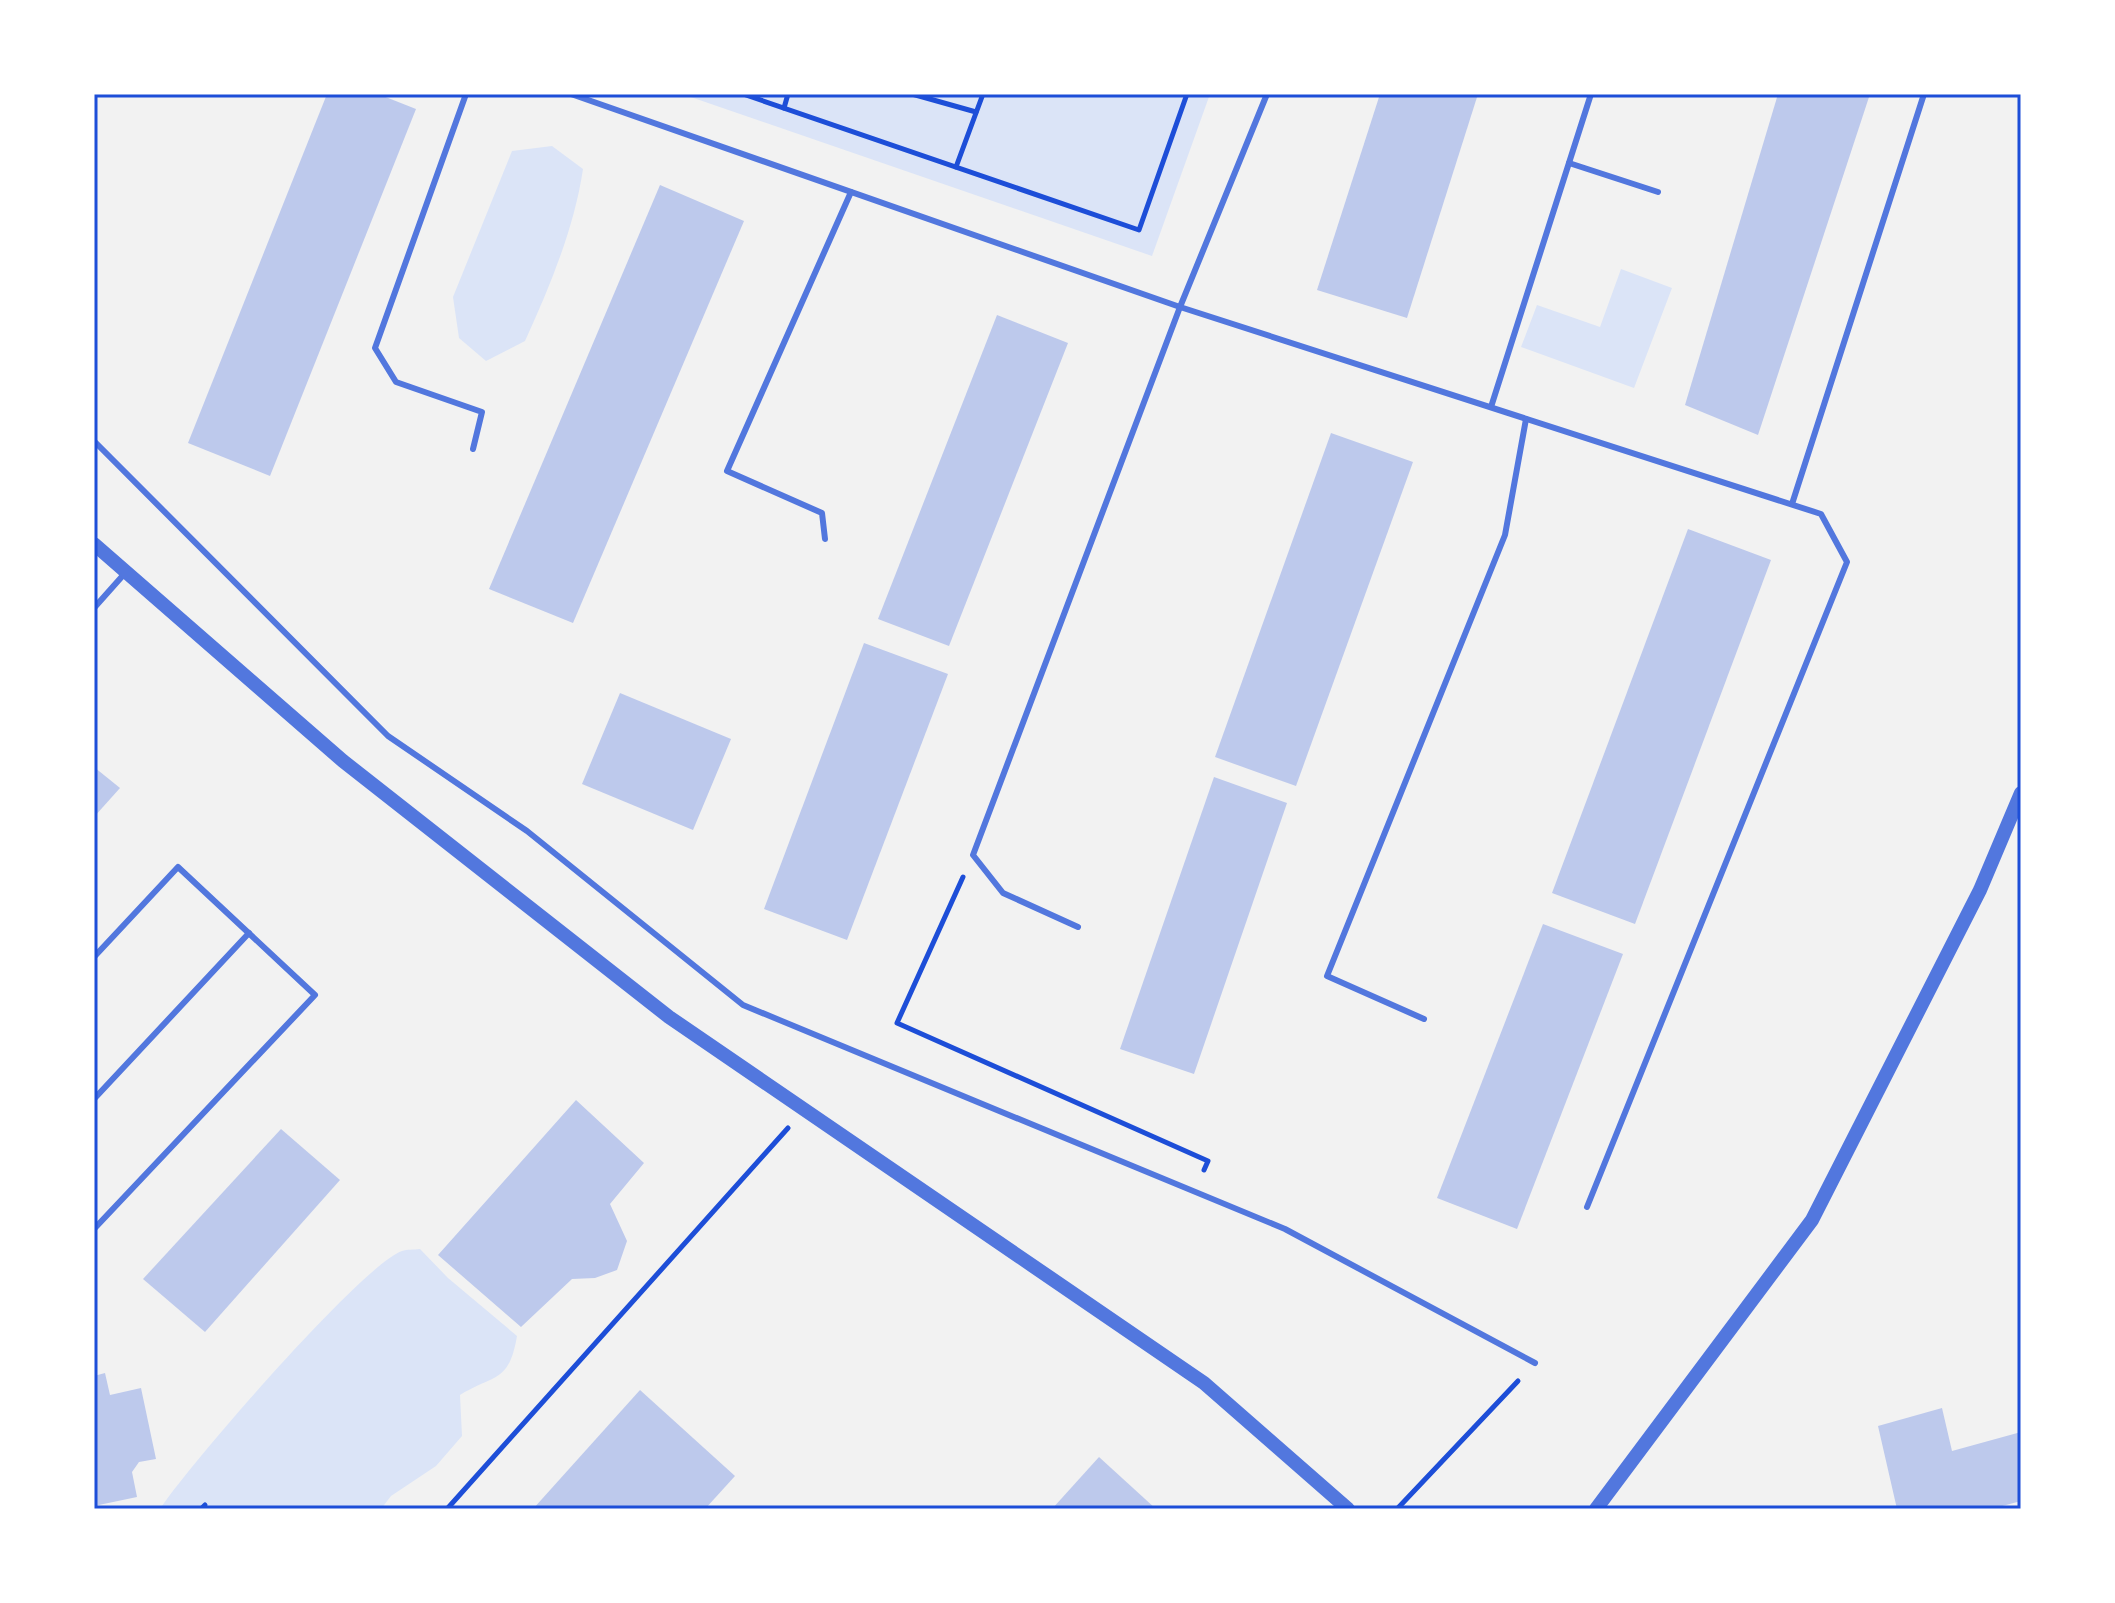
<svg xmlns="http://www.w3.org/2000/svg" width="2115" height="1603" font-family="'Noto Sans',sans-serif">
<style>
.green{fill:#dbe4f7}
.building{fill:#bdc9ec}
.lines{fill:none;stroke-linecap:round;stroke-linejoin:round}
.path{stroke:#1d4ed8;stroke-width:5}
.service{stroke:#5277de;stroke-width:6}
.tertiary{stroke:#5277de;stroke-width:14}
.neatline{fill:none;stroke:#1d4ed8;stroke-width:3}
</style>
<rect width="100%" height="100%" fill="#f2f2f2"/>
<!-- green -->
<g class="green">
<path d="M682,94H1210L1152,256Z"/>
<path d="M552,146L583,169C574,229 550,286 525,341L486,361L459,338L453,297L512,151Z"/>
<path d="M1621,269L1672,288L1634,388L1521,347L1537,305L1600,327Z"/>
<path d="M420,1249L448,1278L517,1336C509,1383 495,1374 460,1395L462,1436L436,1466L391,1496L381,1509H160C188,1466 362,1265 402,1251C407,1249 414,1250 420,1249Z"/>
</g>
<!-- building -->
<g class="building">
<path d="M327,94H378L416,109L270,476L188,443Z"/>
<path d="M1380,94H1478L1407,318L1317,290Z"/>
<path d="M1778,94H1870L1758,435L1685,405Z"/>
<path d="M660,185L744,221L573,623L489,589Z"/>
<path d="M997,315L1068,343L949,646L878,619Z"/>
<path d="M1331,433L1413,462L1296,786L1215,757Z"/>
<path d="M1688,529L1771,560L1635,924L1552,893Z"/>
<path d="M864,643L948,674L847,940L764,909Z"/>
<path d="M620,693L731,739L693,830L582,784Z"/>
<path d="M94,767L120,788L94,817Z"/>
<path d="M1214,777L1287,803L1194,1074L1120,1049Z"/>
<path d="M1543,924L1623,954L1517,1229L1437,1198Z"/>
<path d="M576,1100L644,1163L610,1204L627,1241L617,1270L595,1278L572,1279L521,1327L438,1255Z"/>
<path d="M281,1129L340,1180L205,1332L143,1279Z"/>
<path d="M105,1373L110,1395L141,1388L156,1459L139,1462L132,1472L137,1497L94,1506V1376Z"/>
<path d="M640,1390L735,1476L705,1509H533Z"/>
<path d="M1942,1408L1952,1451L2021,1432V1501L1991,1509H1897L1878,1426Z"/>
<path d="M1099,1457L1156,1509H1052Z"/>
</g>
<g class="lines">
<!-- path -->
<g class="path">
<path d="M743,94L1139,230L1187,94"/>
<path d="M912,94L976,112"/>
<path d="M784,108L788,94"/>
<path d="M956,167L983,94"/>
<path d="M963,877L897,1023L1208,1161L1204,1170"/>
<path d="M201,1509L205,1505"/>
<path d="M447,1509L788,1128"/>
<path d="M1397,1509L1518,1381"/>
</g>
<!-- service -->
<g class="service">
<path d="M466,94L375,348L396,382L482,412L473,449"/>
<path d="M571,94L1180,307L1821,514L1847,562L1587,1207"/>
<path d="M1569,163L1658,192"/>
<path d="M1491,407L1591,94"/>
<path d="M94,441L388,736L527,831L743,1005L1285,1229L1535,1363"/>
<path d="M1792,504L1924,94"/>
<path d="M825,539L822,513L727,471L851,192"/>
<path d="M94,608L126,572"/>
<path d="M1078,927L1003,893L973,855L1180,307L1267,94"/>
<path d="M94,957L178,867L315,995L94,1229"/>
<path d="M1424,1019L1327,976L1505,535L1526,419"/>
<path d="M94,1099L249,933"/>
</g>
<!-- tertiary -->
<g class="tertiary">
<path d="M94,544L343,761L669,1017L1204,1383L1348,1509"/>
<path d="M1596,1509L1812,1220L1980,890L2021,793"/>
</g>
</g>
<!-- border -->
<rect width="2115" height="1603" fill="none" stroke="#ffffff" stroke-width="192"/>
<rect x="96" y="96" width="1923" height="1411" class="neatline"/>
</svg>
